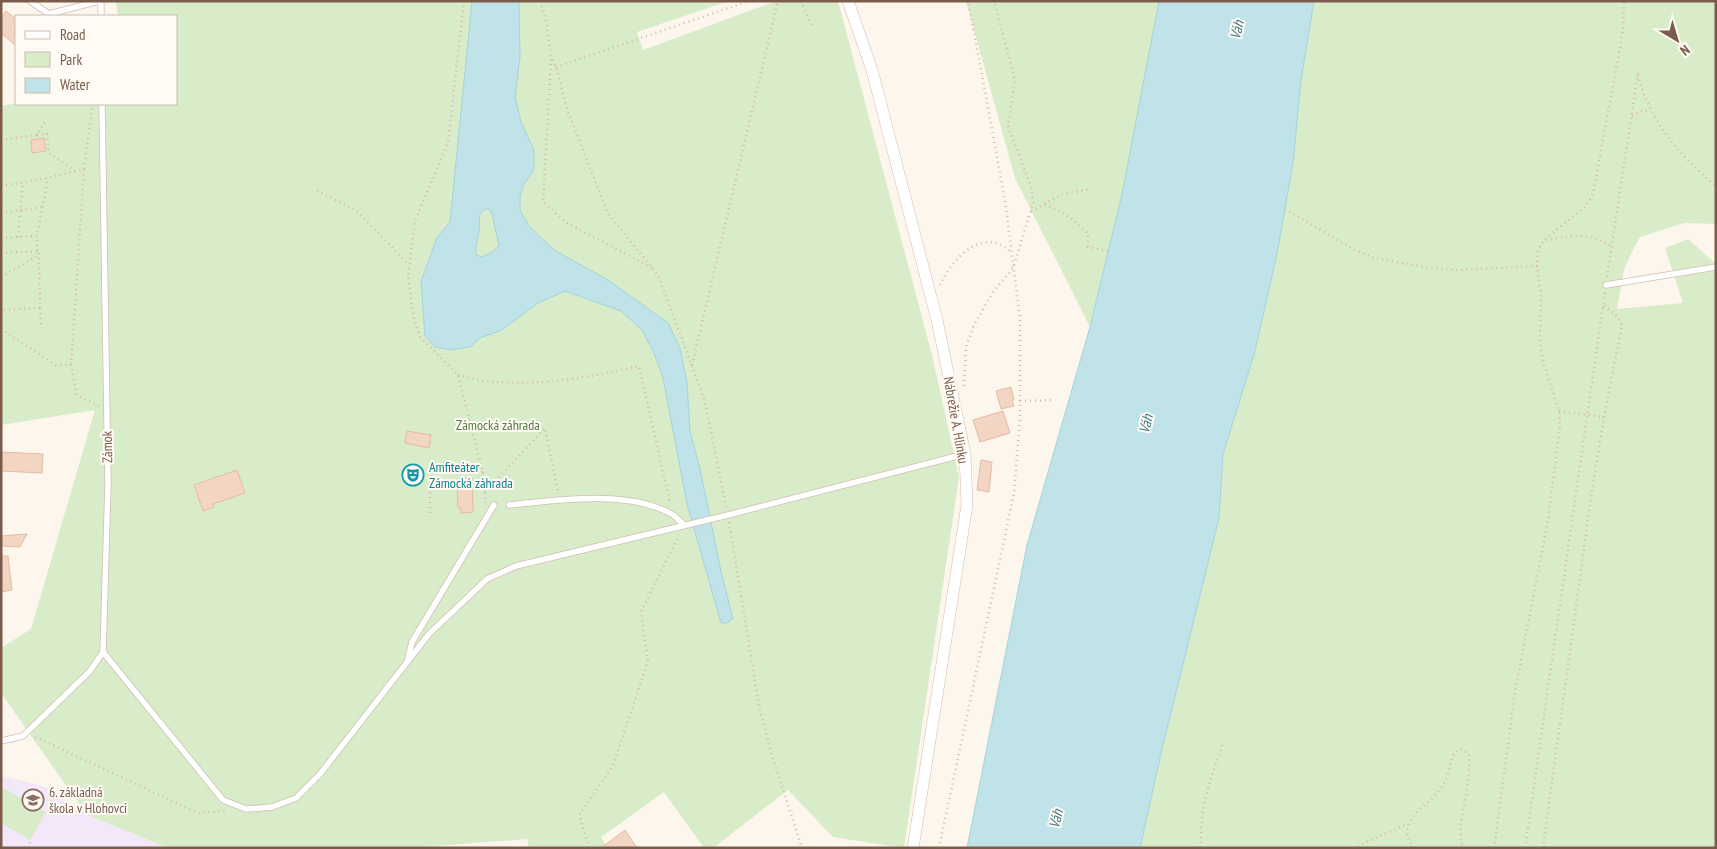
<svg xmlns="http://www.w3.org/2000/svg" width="1717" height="849" font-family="'PT Sans Narrow',sans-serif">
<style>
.education{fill:#f3e8fa}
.green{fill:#d8ecc9}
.water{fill:#bfe3e8;stroke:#a5d3da;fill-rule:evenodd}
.building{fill:#f3d5c3;stroke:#e6bba3}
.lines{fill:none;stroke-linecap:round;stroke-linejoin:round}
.lane-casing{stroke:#d1beb0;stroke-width:7}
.street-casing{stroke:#d1beb0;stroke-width:12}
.path{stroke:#d9b8a5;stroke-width:2.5;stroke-dasharray:1 4;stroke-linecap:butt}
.lane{stroke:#fff;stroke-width:5.5}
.street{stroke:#fff;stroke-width:11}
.labels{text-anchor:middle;stroke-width:4;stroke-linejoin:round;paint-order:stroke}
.street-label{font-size:14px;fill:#7a5c4d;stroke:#fffaf3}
.park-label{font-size:14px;fill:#537a41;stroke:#fffaf3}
.culture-label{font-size:14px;fill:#0d838f;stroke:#fffaf3;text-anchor:start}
.education-label{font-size:14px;fill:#785e54;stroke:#fffaf3;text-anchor:start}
.water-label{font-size:15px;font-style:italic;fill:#437c86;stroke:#fffaf3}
</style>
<rect width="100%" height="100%" fill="#fdf6ec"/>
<!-- education -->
<path class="education" d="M1,776L44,786L87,815L168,848H1Z"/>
<!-- green -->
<g class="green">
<path d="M116,1H729L637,32L643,50L776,1H838L932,355L959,477L904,848L833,837L788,790L713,848H704L664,792L601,837L607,848H529L527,839L410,848H168L87,815L1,693V648L31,629L95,410L1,425V106L16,103L176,104V16H118Z"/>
<path d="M966,1H1159L1122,194L1090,327L1015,178Z"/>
<path d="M1314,1H1716V224L1684,223L1640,237L1630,256L1624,270L1617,309L1683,303L1665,248L1688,239L1716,264V848H1140L1162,749L1219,518L1223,454L1254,355L1277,254L1293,163L1301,80Z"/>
<path d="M1,787L46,812L30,840L1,823Z"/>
</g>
<!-- water -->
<g class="water">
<path d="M472,1H519L520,57L515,97L521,122L534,150V169L523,186L520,196V210L529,226L554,250L608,280L668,323L680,348L687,383L690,431L700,469L721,571L733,619L727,623H721L687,504L663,378L654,353L642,330L621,311L565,291L538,303L502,330L480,338L470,347L451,350L435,347L425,336L421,282L437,237L450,222ZM485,209H489L492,214L499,246L491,253L482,257L476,255C475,246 478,240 479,231C481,222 476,215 485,209Z"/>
<path d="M1159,1H1314L1301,80L1293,163L1277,254L1254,355L1223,454L1219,518L1162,749L1140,848H967L1027,545L1090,327L1122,194Z"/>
</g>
<!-- building -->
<g class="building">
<path d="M6,11L16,19V46L1,33V17Z"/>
<path d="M44,138L46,151L32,153L31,140Z"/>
<path d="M1011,387L1014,400H1012L1014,406L1001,409L996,391Z"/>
<path d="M1003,411L1010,433L980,442L973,420Z"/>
<path d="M407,431L431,435L429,448L405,443Z"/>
<path d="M1,452L43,454L42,473L1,471Z"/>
<path d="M981,460L992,462L989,492L977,490Z"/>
<path d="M237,470L245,493L213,504L214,507L203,511L194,485Z"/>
<path d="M460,478H472L473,512L461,513V509L458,508L457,482H460Z"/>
<path d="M27,534L20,547L1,546V536Z"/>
<path d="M1,556H8L12,590L1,592Z"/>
<path d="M625,830L637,848H601Z"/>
</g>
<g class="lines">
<!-- lane casing -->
<g class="lane-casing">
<g id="lane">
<path d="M30,1L49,14L99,1"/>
<path d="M101,1V16"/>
<path d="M1606,285L1716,267"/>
<path d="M509,505C556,500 631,489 673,515C677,518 681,522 684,525"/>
<path d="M103,652L223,800L246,809L272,807L296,798L320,774L429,634L487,579L516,566L728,515L965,454"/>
<path d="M408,658L412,642L494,505"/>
<path d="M1,741L23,736L90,671L103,652L108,484L102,104"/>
</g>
</g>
<!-- street casing -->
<g class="street-casing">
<path id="street" d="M848,1L872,70L937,320L965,454L967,505L913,848"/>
</g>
<!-- path -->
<g class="path">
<path d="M464,1L448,142L415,221L408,277L414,318L420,337L458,375L484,477L485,503"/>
<path d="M540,1L547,24L551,56L556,67L567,109L608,214L658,275L692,366L705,402L726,507"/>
<path d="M801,1L812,26"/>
<path d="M551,59L543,202L567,223L652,268"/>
<path d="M556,67L749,1"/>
<path d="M1638,75C1649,121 1680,156 1716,186"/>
<path d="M1632,116L1642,111H1651"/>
<path d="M37,135L47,134L49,153L75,171"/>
<path d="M1,140L37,135L47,119"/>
<path d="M1,186L48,178L84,169L92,108"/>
<path d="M317,191L357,211L409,265"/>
<path d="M1045,204L1070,217L1088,234V247L1108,251"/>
<path d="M1285,209L1353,249L1374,258L1430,268L1456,270L1537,266L1538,250L1544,240L1586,206L1593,194L1623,31L1624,1"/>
<path d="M1031,211L1063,194L1089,189"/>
<path d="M1,213L42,207"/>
<path d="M18,237L23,182"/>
<path d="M1,238L37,236L48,178"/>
<path d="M1546,240C1575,235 1585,232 1612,246"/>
<path d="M37,251V236"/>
<path d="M1,253L39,251L40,308L1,310"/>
<path d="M1,277L39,255"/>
<path d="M1607,277L1638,73"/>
<path d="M1,278V285"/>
<path d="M940,285C952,259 982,226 1010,251"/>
<path d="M40,308L41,324"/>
<path d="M1,329L56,365H71L77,395L99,406"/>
<path d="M71,365L84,169"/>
<path d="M692,365L778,1"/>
<path d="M458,375C471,378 484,382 496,382C545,385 592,377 639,366L670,503"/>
<path d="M964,386L966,347L974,325L993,292L1013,268L1033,203L1032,189L1008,126L1015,80L994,1"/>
<path d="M1020,401L1054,400"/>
<path d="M1559,411L1604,417"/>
<path d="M485,492L545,428L558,491"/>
<path d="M430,513V470L476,473L483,472"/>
<path d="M729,522L759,706L772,756L802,848"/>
<path d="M35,738L42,740L198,813L225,811"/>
<path d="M29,848L30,842"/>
<path d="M589,848L579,815L613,766L648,661L641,612L679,535"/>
<path d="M939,848L1010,512L1014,493L1020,419V319L1006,207L986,96L968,1"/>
<path d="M1201,848C1199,810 1210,779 1223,744"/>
<path d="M1353,848L1407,824"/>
<path d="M1414,848C1393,822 1425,808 1439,791C1448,781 1449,767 1453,755L1461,749L1469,754C1470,770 1468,785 1465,801C1462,819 1457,829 1463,848"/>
<path d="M1494,848L1515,692L1548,520L1560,426L1559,411L1544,365L1540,345L1541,297L1537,266"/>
<path d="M1525,848L1605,292"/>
<path d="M1543,848L1591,497L1604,417L1622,325L1619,318L1603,305"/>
</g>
<!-- lane -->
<use href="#lane" class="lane"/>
<!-- street -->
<use href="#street" class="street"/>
</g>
<!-- icons -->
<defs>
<g id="theatre-ring" transform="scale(1.125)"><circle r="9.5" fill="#fffaf3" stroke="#0f9aa8" stroke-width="1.5"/><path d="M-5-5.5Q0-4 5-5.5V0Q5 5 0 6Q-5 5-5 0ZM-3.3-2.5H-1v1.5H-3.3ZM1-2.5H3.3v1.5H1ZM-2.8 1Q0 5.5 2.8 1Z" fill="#0f9aa8"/></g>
<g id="school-ring" transform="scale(1.125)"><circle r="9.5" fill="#fffaf3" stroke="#8d6e63" stroke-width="1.5"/><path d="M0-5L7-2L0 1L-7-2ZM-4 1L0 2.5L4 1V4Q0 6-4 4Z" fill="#8d6e63"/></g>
</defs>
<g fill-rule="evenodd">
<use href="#theatre-ring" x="413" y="475"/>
<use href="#school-ring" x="33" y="800"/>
</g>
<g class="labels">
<!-- street labels -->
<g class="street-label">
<text transform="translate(956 420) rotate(80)" y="5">Nábrežie A. Hlinku</text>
<text transform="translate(107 447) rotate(-91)" y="5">Zámok</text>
</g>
<!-- park labels -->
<g class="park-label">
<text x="498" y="430">Zámocká záhrada</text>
</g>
<!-- culture labels -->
<g class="culture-label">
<text x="429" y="472">Amfiteáter<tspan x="429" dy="16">Zámocká záhrada</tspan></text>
</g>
<!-- education labels -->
<g class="education-label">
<text x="49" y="797">6. základná<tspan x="49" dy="16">škola v Hlohovci</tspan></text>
</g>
<!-- water labels -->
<g class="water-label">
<text transform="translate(1237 30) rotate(-77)" y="5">Váh</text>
<text transform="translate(1146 424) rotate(-77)" y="5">Váh</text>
<text transform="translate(1056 819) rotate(-77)" y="5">Váh</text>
</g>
</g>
<!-- border -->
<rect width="1717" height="849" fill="none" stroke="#7a5c4d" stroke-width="5"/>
<!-- legend -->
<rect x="15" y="15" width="162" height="90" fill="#fffaf3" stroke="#cabbb1"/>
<rect x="25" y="31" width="25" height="8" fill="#ffffff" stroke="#cabbb1"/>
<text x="60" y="40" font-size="15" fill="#7a5c4d">Road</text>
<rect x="25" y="52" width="25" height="15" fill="#d8ecc9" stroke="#cabbb1"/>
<text x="60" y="65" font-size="15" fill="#7a5c4d">Park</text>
<rect x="25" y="78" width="25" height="15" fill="#bfe3e8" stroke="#cabbb1"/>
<text x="60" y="90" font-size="15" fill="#7a5c4d">Water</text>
<!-- north arrow -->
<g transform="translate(1677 40) rotate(142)" stroke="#fffaf3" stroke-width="4" paint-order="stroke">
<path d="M0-4L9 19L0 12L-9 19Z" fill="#7a5c4d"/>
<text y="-8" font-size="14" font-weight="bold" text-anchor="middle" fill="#7a5c4d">N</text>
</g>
</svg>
